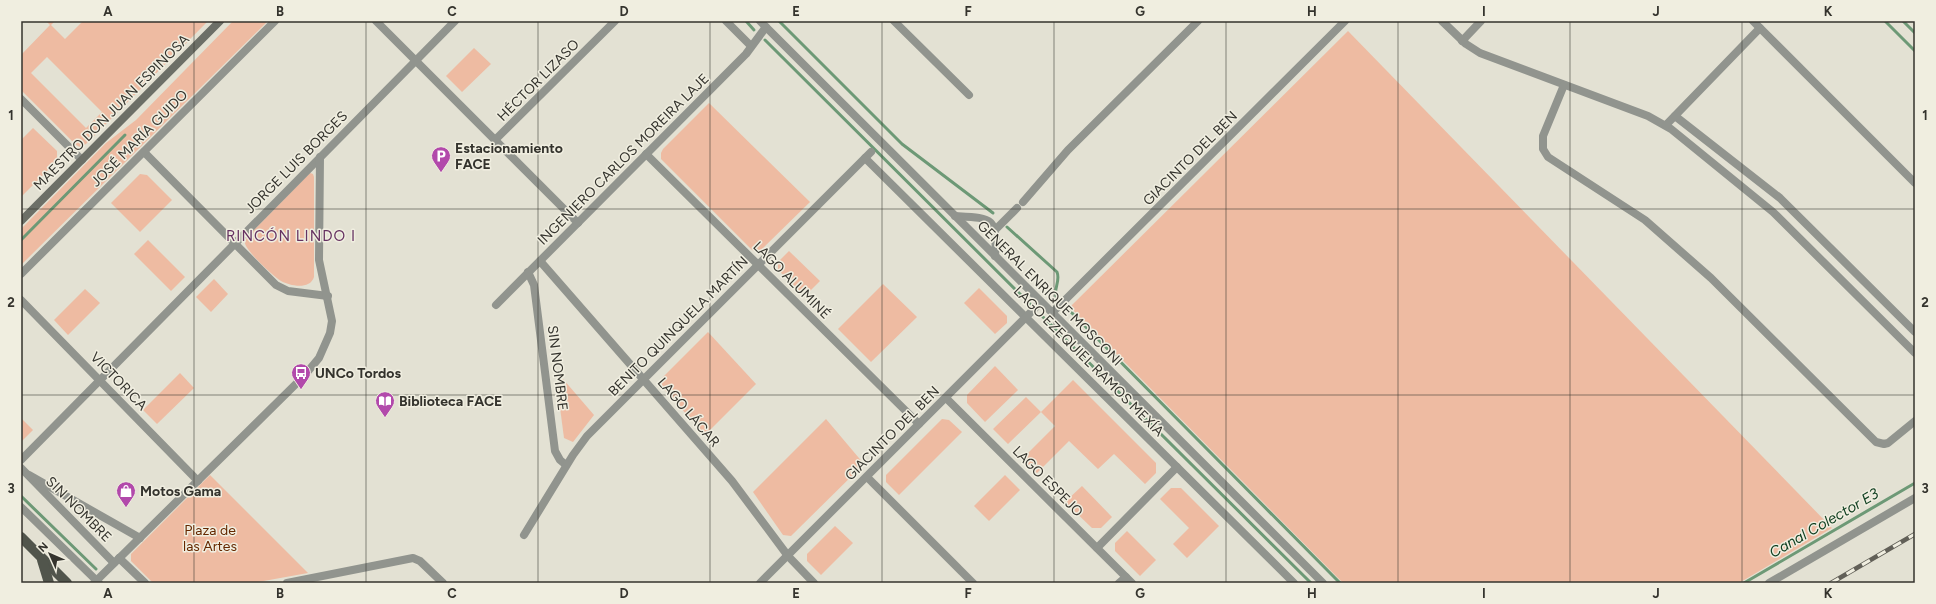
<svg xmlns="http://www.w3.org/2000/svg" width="1936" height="604" font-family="Figtree,sans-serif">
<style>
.green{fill:#eebba2;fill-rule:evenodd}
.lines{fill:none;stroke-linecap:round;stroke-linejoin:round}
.stream{stroke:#6d9976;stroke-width:3}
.minor{stroke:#91948e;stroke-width:8}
.tertiary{stroke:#91948e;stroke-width:8}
.secondary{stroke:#6c6f67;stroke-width:8}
.primary{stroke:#51554c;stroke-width:10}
.rail-casing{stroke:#626058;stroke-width:4.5}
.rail{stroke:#f0eee0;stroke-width:3;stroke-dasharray:9;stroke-linecap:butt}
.grid{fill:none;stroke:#34332d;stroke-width:1;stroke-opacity:0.55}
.labels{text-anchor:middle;stroke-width:3;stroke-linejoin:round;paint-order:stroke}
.street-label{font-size:14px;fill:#34332d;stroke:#f0eee0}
.poi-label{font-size:14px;font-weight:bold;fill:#34332d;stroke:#f0eee0;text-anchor:start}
.park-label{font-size:14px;fill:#652800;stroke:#f0eee0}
.neighbourhood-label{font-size:15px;letter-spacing:1px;fill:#653161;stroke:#f0eee0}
.water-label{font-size:15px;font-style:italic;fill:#0d3d1e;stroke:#f0eee0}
.neatline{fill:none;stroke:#34332d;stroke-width:1.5}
.grid-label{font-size:13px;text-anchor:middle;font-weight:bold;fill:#34332d}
</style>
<rect width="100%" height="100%" fill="#e3e1d3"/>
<!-- green -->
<g class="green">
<path d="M46,21H55L51,25L65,39L83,21H208L86,144L80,147L76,145L21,90V55L50,25ZM47,57L102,112L86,128L31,73Z"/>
<path d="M233,21H268L21,265V229L106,143L136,120Z"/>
<path d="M1348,31L1832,528L1739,583H1343L1070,307Z"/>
<path d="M474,48L491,64L462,92L446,76Z"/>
<path d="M709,103L810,202L759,252L752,250L661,159V153L663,149Z"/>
<path d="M33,128L57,151V161L21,197V140Z"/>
<path d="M310,173L313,174L314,177V277C310,290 290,286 281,281C273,276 246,251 245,243L247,237Z"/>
<path d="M140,174L147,175L172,200L140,232L111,203Z"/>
<path d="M148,240L185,277L171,291L134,254Z"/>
<path d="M789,251L820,281L805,296L778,270V262Z"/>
<path d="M214,279L228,294L211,312L196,297Z"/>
<path d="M883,284L917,317L871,362L838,329Z"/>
<path d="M979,288L1007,316V323L995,334L964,303Z"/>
<path d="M85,289L100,303L68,335L54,320Z"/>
<path d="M708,332L756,384L705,435L662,387V378Z"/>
<path d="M995,366L1018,390L985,422L967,403V395Z"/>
<path d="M180,373L194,388L157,424L143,410Z"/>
<path d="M563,379L594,415L573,442L564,438L557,385Z"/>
<path d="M1073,380L1156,463V473L1145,484L1114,454L1098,469L1069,441L1037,473L1022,459L1055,426L1041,412L1008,444L993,429L1026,397L1041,412Z"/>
<path d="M21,418L33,430L21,442Z"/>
<path d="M826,419L864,464L791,536L783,535L753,492Z"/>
<path d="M942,419L949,420L962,432L899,495L886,482V475Z"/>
<path d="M210,475L308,573L252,583H153L131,561V554Z"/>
<path d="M1005,475L1020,490L989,521L974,506Z"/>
<path d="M1082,486L1112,517L1101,528H1092L1065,502Z"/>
<path d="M1171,488H1181L1219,526L1187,558L1173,544L1189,528L1160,499Z"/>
<path d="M835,526L853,543L821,575L807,561V554Z"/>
<path d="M1127,531L1156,560L1140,576L1115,551V543Z"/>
</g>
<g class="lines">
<!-- stream -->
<g class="stream">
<path d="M746,21L754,30"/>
<path d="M779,21L902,144L993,213"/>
<path d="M1885,21L1915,51"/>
<path d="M1903,21L1915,33"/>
<path d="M765,40L1030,304"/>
<path d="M1007,227L1057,272C1061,282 1052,290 1057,298"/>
<path d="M21,240L125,135"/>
<path d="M1067,308L1340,583"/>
<path d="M1041,315L1311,583"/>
<path d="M21,496L96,569"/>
<path d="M1744,583L1915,483"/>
</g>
<!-- minor -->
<g class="minor">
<path d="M376,21L578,223"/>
<path d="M726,21L751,46"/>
<path d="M894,21L969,95"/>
<path d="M1442,21L1466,44L1480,53L1648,116L1671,129L1773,212L1915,353"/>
<path d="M1753,21L1915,183"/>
<path d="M1462,41L1481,21"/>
<path d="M1564,85L1543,136V149L1548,157L1645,220L1711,278L1876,442L1884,444L1888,443L1915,421"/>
<path d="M21,99L82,160"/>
<path d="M1675,116L1780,198L1915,332"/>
<path d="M1666,125L1760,28"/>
<path d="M495,140L615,21"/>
<path d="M144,152L276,285L288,291L328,296"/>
<path d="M646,154L919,424"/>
<path d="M865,158L1294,583"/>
<path d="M1023,202L1068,150L1198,21"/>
<path d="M955,216C992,218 998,217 995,256"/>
<path d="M995,230L1017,208"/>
<path d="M540,261L732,481L788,556L814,583"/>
<path d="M528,272L534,285L555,451L560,460L566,465"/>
<path d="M21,274L275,21"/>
<path d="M21,300L198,481"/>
<path d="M496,305L746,54L766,27"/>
<path d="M1052,313L1345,21"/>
<path d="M946,398L1132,583"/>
<path d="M21,460L455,21"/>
<path d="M21,468L114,563"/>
<path d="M29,475L140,538"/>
<path d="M867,477L973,583"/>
<path d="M21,507L99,583"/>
<path d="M524,535L573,455L587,436L871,152"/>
<path d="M1097,548L1177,467"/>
<path d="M119,558L145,583"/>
<path d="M94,583L304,376L319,358L330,333L332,321L319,260L320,157"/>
<path d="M287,583L413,558L420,561L443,583"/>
<path d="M760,583L1041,302"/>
<path d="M1119,583L1126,577"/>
</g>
<!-- tertiary -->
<g class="tertiary">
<path d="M760,21L1323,583"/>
<path d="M1769,583L1915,498"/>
</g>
<!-- secondary -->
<path class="secondary" d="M21,221L220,21"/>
<!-- primary -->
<g class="primary">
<path d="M21,537L67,583"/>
<path d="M42,560L49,583"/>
</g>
<!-- rail casing -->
<g class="rail-casing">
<path id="rail" d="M1831,583L1915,534"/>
</g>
<!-- rail -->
<use href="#rail" class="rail"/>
</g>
<!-- grid -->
<path class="grid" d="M194,21V583M366,21V583M538,21V583M710,21V583M882,21V583M1054,21V583M1226,21V583M1398,21V583M1570,21V583M1742,21V583M21,209H1915M21,395H1915"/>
<!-- icons -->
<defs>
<g id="parking-pin" transform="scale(1)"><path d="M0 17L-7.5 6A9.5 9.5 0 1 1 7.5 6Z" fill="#b249ab" stroke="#f0eee0"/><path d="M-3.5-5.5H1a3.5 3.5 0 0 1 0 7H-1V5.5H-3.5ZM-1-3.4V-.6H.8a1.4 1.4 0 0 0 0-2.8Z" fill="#fff"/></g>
<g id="bus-pin" transform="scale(1)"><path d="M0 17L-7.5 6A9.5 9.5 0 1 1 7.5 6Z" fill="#b249ab" stroke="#f0eee0"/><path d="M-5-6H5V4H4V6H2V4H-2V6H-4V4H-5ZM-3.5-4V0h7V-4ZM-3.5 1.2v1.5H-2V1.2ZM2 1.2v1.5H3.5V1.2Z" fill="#fff"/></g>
<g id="library-pin" transform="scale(1)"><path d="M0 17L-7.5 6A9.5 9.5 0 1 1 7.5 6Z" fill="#b249ab" stroke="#f0eee0"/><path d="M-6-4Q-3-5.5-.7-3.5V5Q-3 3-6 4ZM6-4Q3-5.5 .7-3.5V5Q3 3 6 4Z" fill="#fff"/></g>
<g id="shop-pin" transform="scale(1)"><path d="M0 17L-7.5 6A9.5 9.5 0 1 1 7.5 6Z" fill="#b249ab" stroke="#f0eee0"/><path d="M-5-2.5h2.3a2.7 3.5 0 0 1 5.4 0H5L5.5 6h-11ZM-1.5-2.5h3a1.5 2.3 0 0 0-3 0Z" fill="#fff"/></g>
</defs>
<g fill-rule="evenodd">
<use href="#parking-pin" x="441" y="156"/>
<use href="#bus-pin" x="301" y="373"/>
<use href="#library-pin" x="385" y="401"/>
<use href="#shop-pin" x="126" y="491"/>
</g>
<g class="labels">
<!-- street labels -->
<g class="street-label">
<text transform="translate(538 80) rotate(-45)" y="5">HÉCTOR LIZASO</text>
<text transform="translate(111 112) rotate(-45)" y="5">MAESTRO DON JUAN ESPINOSA</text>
<text transform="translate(139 138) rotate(-45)" y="5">JOSÉ MARÍA GUIDO</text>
<text transform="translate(1190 158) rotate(-45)" y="5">GIACINTO DEL BEN</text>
<text transform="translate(623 159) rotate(-45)" y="5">INGENIERO CARLOS MOREIRA LAJE</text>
<text transform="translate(296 162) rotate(-45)" y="5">JORGE LUIS BORGES</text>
<text transform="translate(792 280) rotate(45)" y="5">LAGO ALUMINÉ</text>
<text transform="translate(1050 293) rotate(45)" y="5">GENERAL ENRIQUE MOSCONI</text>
<text transform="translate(678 326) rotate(-45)" y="5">BENITO QUINQUELA MARTÍN</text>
<text transform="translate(1089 361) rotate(45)" y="5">LAGO EZEQUIEL RAMOS MEXÍA</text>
<text transform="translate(558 368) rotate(83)" y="5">SIN NOMBRE</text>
<text transform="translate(119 381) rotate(46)" y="5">VICTORICA</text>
<text transform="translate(689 412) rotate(49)" y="5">LAGO LÁCAR</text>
<text transform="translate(892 433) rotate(-45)" y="5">GIACINTO DEL BEN</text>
<text transform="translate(1048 481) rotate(45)" y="5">LAGO ESPEJO</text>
<text transform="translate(79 509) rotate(45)" y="5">SIN NOMBRE</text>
</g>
<!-- poi labels -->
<g class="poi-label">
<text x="455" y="153">Estacionamiento<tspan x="455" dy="16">FACE</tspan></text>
<text x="315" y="378">UNCo Tordos</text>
<text x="399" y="406">Biblioteca FACE</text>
<text x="140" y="496">Motos Gama</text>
</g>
<!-- park labels -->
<g class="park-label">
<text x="210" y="535">Plaza de<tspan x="210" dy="16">las Artes</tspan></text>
</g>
<!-- neighbourhood labels -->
<g class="neighbourhood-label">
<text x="291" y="241">RINCÓN LINDO I</text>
</g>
<!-- water labels -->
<g class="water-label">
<text transform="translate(1824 523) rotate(-30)" y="5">Canal Colector E3</text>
</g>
</g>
<!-- border -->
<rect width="1936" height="604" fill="none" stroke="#f0eee0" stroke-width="44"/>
<!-- north arrow -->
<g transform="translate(50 554) rotate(315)" stroke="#f0eee0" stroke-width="3" paint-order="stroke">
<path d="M0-3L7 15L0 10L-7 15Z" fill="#34332d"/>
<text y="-6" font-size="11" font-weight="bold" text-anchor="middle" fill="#34332d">N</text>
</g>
<rect x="22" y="22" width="1892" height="560" class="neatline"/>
<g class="grid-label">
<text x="108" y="16">A</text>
<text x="280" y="16">B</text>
<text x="452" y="16">C</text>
<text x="624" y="16">D</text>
<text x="796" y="16">E</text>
<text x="968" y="16">F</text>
<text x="1140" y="16">G</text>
<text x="1312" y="16">H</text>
<text x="1484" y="16">I</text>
<text x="1656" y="16">J</text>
<text x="1828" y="16">K</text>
<text x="11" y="120">1</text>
<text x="1925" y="120">1</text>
<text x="11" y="307">2</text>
<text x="1925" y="307">2</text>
<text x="11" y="493">3</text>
<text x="1925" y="493">3</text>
<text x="108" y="598">A</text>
<text x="280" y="598">B</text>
<text x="452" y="598">C</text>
<text x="624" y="598">D</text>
<text x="796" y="598">E</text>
<text x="968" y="598">F</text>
<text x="1140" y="598">G</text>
<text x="1312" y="598">H</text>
<text x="1484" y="598">I</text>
<text x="1656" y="598">J</text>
<text x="1828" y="598">K</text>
</g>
</svg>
